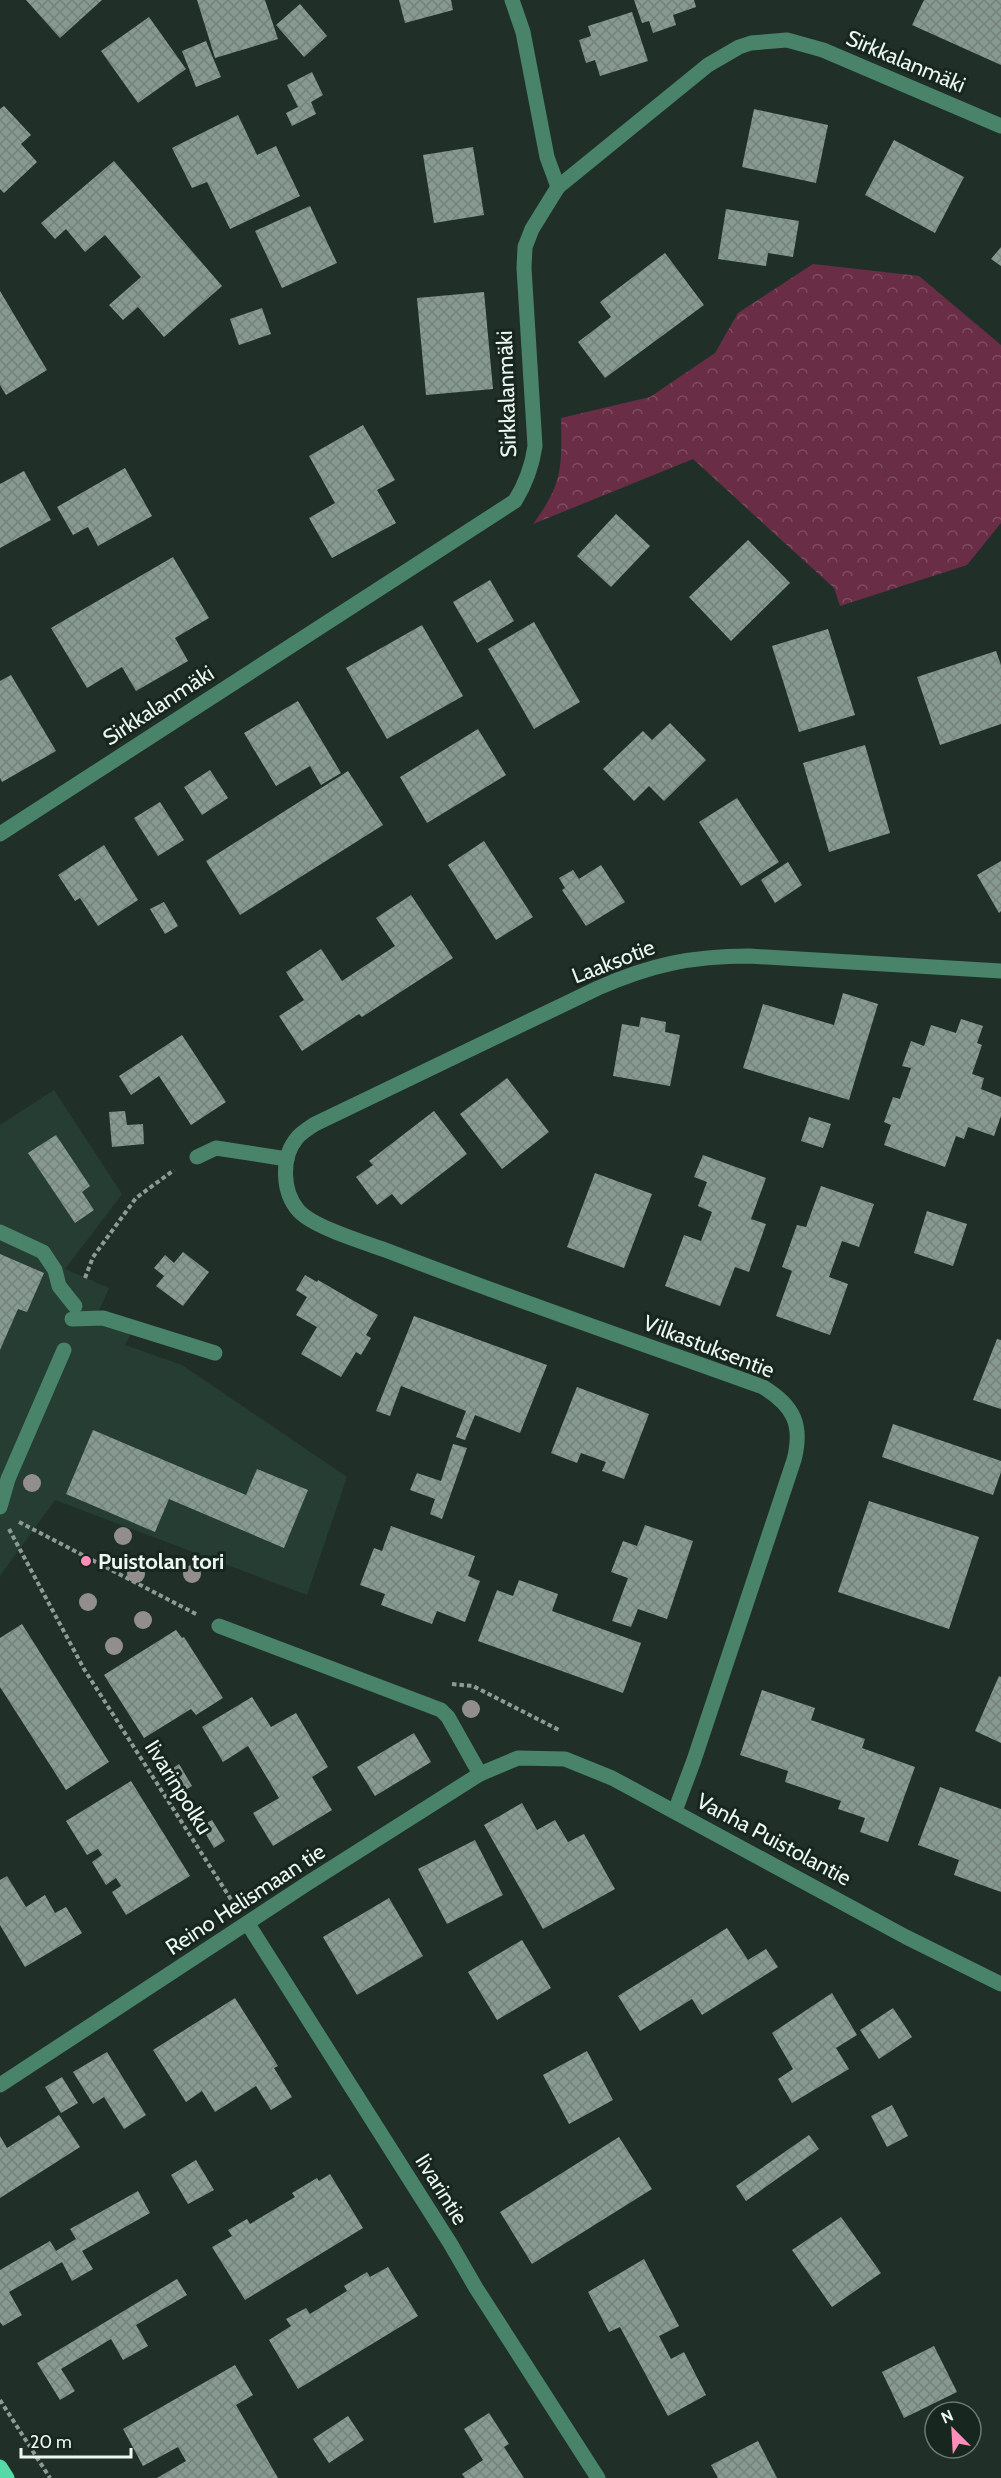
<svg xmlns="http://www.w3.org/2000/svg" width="1001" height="2478" font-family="Cabin,sans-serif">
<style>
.built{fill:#263d33}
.forest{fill:url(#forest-crowns)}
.building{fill:url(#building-cross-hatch)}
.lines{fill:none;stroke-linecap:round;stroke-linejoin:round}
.path{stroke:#8e9b95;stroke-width:4;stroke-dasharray:4.5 3;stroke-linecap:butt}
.minor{stroke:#49836a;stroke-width:15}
.major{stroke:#55daa7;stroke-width:15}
.tree{fill:#938e8e}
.poi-dot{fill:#ff8eba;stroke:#17261f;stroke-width:2}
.labels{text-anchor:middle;stroke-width:6;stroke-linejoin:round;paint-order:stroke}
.street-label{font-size:22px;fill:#ecf7f1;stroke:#17261f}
.poi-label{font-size:22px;font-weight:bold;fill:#ecf7f1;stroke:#17261f;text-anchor:start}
</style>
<defs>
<pattern id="forest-crowns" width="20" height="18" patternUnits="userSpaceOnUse" patternTransform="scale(1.5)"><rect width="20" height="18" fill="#6a2d46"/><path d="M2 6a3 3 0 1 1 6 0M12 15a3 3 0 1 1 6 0" fill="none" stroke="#7f4c61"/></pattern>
<pattern id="building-cross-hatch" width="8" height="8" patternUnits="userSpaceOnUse" patternTransform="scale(1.5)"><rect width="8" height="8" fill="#879a91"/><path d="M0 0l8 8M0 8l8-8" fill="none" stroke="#74827b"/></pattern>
</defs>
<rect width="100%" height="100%" fill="#203029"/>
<!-- built -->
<path class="built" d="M54,1090L122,1194L65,1269L109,1288L99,1311L137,1321L125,1345L182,1365L347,1477L307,1595L55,1500L0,1576V1125Z"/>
<!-- forest -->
<path class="forest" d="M813,264L919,276L1001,345V523L967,565L840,606L834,588L693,459L533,524C563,484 562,467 561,418L650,397L715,353L738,313Z"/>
<!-- building -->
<g class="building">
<path d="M26,0H102L60,38Z"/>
<path d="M197,0H265L278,39L215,58Z"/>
<path d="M399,0H451L453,10L405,23Z"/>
<path d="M634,0H694L696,7L673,15L676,25L653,33L649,21L642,23Z"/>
<path d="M924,0H1001V65L912,25Z"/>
<path d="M300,4L327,36L304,57L276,25Z"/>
<path d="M632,12L648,61L600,76L595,60L586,63L579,40L591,36L588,26Z"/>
<path d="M149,17L186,69L138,103L101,51Z"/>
<path d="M206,41L221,77L196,87L182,51Z"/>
<path d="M312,72L323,95L311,102L316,114L292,126L286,113L298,107L287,85Z"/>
<path d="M4,106L31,135L21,144L37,162L4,193L0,189V109Z"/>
<path d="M754,109L828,125L816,183L742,167Z"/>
<path d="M238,115L257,155L276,146L300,196L230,229L207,182L192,188L172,148Z"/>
<path d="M894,140L964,177L935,233L865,195Z"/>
<path d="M473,147L484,215L434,223L423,155Z"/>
<path d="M114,161L222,286L164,337L138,307L123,320L109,305L141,277L105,235L85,252L66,229L55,239L41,223Z"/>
<path d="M310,206L337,263L282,288L255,231Z"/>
<path d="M726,209L799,221L793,257L768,253L766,266L718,259Z"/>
<path d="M1001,247V266L991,259Z"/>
<path d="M665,253L704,305L605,378L578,342L611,317L600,302Z"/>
<path d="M0,291L47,370L6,395L0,385Z"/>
<path d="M484,292L493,389L426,395L417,298Z"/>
<path d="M262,308L271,334L239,345L230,319Z"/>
<path d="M363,425L395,480L377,490L396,523L332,558L309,518L335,503L309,456Z"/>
<path d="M125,468L152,516L98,546L88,527L73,535L57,507Z"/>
<path d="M24,471L51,520L0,548V484Z"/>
<path d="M616,514L650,546L611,587L577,556Z"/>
<path d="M748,540L790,583L731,641L689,597Z"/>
<path d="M173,557L209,618L175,638L188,661L136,691L122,667L87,688L51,628Z"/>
<path d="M490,580L514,621L477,643L453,602Z"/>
<path d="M534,622L580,702L534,729L488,649Z"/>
<path d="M422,625L463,696L387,739L346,668Z"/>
<path d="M828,629L855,715L799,732L772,646Z"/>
<path d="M996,651L1001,665V724L940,745L917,677Z"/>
<path d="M11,675L56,751L2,782L0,778V681Z"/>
<path d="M298,701L341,773L321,785L310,766L276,786L244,733Z"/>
<path d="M670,723L706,760L664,801L649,786L634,801L603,769L643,731L652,740Z"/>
<path d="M478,729L506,775L427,823L400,777Z"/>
<path d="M865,745L890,833L829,852L803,763Z"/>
<path d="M210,770L228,798L202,815L184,787Z"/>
<path d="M348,771L383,825L240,915L206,861Z"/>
<path d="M737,798L779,862L741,886L699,822Z"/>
<path d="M160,802L184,840L158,856L134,818Z"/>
<path d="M484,841L533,917L496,940L448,865Z"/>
<path d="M104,845L138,900L98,926L80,898L75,901L58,875Z"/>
<path d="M1001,861V911L999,913L977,875Z"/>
<path d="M788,862L802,885L775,903L761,880Z"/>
<path d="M601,865L625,902L586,926L562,890L565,888L559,878L573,870L579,879Z"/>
<path d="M411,895L453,958L362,1017L359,1014L302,1051L279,1016L304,1000L286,972L321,949L342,981L395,946L376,918Z"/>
<path d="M164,902L178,926L165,934L150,909Z"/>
<path d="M843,993L878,1004L849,1100L743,1068L763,1004L834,1025Z"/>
<path d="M641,1017L666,1022L665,1032L680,1035L670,1086L613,1076L622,1024L639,1027Z"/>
<path d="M961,1019L983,1026L977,1043L982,1045L972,1074L984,1078L981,1089L1001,1097V1116L994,1136L968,1127L964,1139L956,1136L945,1167L884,1145L891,1125L884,1122L893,1097L900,1099L911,1068L902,1066L911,1041L924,1046L931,1025L956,1033Z"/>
<path d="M182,1035L226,1102L191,1125L159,1076L131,1095L119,1076Z"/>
<path d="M507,1078L549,1132L502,1169L460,1114Z"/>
<path d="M125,1111L127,1125L143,1124L144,1144L112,1147L109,1112Z"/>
<path d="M434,1111L467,1154L401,1205L392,1194L377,1205L356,1177L373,1165L369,1161Z"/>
<path d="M809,1117L831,1124L823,1148L801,1141Z"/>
<path d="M56,1135L90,1186L82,1192L94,1210L75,1223L28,1153Z"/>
<path d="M703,1155L766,1178L751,1219L766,1224L749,1272L735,1267L720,1306L665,1286L684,1235L701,1241L712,1212L698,1206L707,1182L694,1177Z"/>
<path d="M595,1173L652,1194L624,1268L567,1247Z"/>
<path d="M821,1186L874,1204L859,1247L842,1241L829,1277L848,1284L830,1335L776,1316L792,1271L782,1267L797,1225L806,1227Z"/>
<path d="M927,1211L967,1224L953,1266L914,1253Z"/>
<path d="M183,1252L209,1272L183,1306L156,1286L164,1276L154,1268L165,1255L174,1263Z"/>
<path d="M0,1254L44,1273L27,1312L18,1309L0,1350Z"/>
<path d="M305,1275L317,1282L318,1280L378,1315L366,1335L371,1338L361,1355L356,1352L341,1377L301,1354L317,1327L296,1315L307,1297L296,1290Z"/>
<path d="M414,1316L547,1365L520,1433L475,1415L465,1440L456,1437L466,1411L401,1386L390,1416L376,1411Z"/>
<path d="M997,1339L1001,1340V1409L973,1400Z"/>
<path d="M577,1387L649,1414L624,1479L602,1471L606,1462L581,1453L577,1463L551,1453Z"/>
<path d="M893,1424L1001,1461V1472L993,1495L882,1457Z"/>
<path d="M93,1430L246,1495L257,1469L308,1490L284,1548L169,1499L155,1532L66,1494Z"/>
<path d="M453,1444L467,1448L442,1519L430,1514L435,1499L410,1490L417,1473L441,1481Z"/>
<path d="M869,1501L979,1537L949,1629L838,1592Z"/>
<path d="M645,1525L693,1541L667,1619L638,1609L631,1627L612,1621L628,1578L611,1572L623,1541L637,1546Z"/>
<path d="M391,1526L475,1556L468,1576L480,1581L465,1622L437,1611L432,1624L381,1605L385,1594L360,1585L374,1548L382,1551Z"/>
<path d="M519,1580L558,1594L552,1611L641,1643L623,1693L478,1641L497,1590L513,1596Z"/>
<path d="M22,1624L109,1762L66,1790L0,1687V1638Z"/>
<path d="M176,1630L182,1638L184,1637L223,1698L196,1715L191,1709L144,1738L104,1675Z"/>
<path d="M999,1676L1001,1677V1743L975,1731Z"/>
<path d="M762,1690L815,1708L811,1720L865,1739L862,1748L915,1767L888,1842L860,1832L865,1818L838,1809L841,1801L785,1782L788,1771L740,1755Z"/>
<path d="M252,1697L271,1727L296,1713L328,1767L312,1777L332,1810L273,1846L253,1813L279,1798L248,1746L223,1762L202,1727Z"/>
<path d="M414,1733L431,1762L375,1796L357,1767Z"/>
<path d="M179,1764L192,1786L182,1792L169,1771Z"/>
<path d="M131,1781L190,1876L126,1915L112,1892L121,1886L116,1878L106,1885L92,1862L102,1855L98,1849L87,1855L66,1821Z"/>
<path d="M940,1787L1001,1809V1892L954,1875L959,1860L918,1845Z"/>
<path d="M522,1803L537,1830L555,1820L568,1842L584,1834L615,1889L543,1929L484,1825Z"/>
<path d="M212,1820L225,1841L214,1848L201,1826Z"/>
<path d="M475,1840L503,1895L447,1924L418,1869Z"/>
<path d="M7,1876L26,1907L45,1895L55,1913L66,1907L82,1933L25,1967L0,1925V1880Z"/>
<path d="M389,1898L423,1956L357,1995L323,1937Z"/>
<path d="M727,1928L748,1960L766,1949L778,1967L702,2015L692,1999L640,2031L618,1996Z"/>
<path d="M522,1940L551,1988L497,2020L468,1972Z"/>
<path d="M832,1993L857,2035L836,2048L849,2069L792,2103L778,2079L793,2069L772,2033Z"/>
<path d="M235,1998L278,2066L274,2068L292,2097L271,2110L256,2086L215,2112L202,2091L186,2102L153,2050Z"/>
<path d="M893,2008L912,2037L879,2059L860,2030Z"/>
<path d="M587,2051L613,2100L569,2124L543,2075Z"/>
<path d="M107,2052L146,2115L124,2129L104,2097L93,2104L73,2072Z"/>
<path d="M62,2077L78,2103L61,2113L45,2087Z"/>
<path d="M892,2105L908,2136L887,2147L871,2116Z"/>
<path d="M59,2115L80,2147L0,2198V2136L7,2148Z"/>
<path d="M809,2135L819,2149L746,2201L736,2186Z"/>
<path d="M619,2137L652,2189L532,2264L500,2212Z"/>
<path d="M196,2160L214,2190L188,2204L171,2175Z"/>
<path d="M330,2174L363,2228L245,2300L212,2247L232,2236L228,2230L247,2219L250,2224L295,2197L292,2193L317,2178L319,2181Z"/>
<path d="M138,2191L150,2213L82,2251L93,2269L72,2281L62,2262L9,2292L22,2315L3,2326L0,2322V2270L50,2241L56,2251L76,2239L70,2229Z"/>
<path d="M841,2217L881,2273L832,2307L792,2250Z"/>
<path d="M644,2259L679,2326L659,2336L671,2359L684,2352L706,2395L668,2416L620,2327L609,2332L588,2292Z"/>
<path d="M388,2267L418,2316L298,2389L269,2340L291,2326L286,2319L306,2308L310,2314L347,2291L344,2286L367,2272L370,2277Z"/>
<path d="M177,2279L187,2295L136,2325L148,2346L123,2360L111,2339L61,2369L75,2391L60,2400L37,2363Z"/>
<path d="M934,2346L957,2392L904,2418L882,2372Z"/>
<path d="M235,2365L253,2395L236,2405L278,2478H157L186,2461L178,2447L143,2466L123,2429Z"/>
<path d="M489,2413L509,2444L504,2447L524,2478H465L462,2474L483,2460L464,2429Z"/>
<path d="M348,2416L364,2440L329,2463L313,2439Z"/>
<path d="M758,2441L777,2478H718L711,2465Z"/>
</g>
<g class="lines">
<!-- path -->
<g class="path">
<path d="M85,1278L93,1257L136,1198L174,1170"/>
<path d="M19,1522L196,1614"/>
<path d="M9,1529L84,1669L232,1901"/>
<path d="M452,1684L473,1686L561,1731"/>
<path d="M0,2400L50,2478"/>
</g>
<!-- minor -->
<g class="minor">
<path d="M512,0L523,32L547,157L558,187"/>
<path d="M0,834L515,501C526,483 532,467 535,446L524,268L525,247L532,229L558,187L708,65L739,47L751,43L787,40L823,50L1001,126"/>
<path d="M197,1157L216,1148L287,1159"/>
<path d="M0,1232L43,1252L55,1270L59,1286L75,1306"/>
<path d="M72,1319L103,1318L215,1353"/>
<path d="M0,1507L8,1479L64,1350"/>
<path d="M219,1626L441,1710L448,1717L480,1774"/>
<path d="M675,1811L694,1760L794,1460C803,1425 794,1406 763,1387C638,1342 512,1299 388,1251C366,1243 312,1227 298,1210C282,1191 281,1157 297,1138C301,1133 309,1128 315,1124L598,988C650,965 691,956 749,956L1001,971"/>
<path d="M248,1924L450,2243L476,2288L598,2478"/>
<path d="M0,2085L308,1883L480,1774L518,1758L565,1759L612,1778L906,1937L1001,1984"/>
</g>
<!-- major -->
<path class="major" d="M0,2467L7,2478"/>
</g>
<!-- trees -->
<g class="tree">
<circle cx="32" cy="1483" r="9"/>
<circle cx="123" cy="1536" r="9"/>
<circle cx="136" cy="1574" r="9"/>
<circle cx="192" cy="1574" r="9"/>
<circle cx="88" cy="1602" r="9"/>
<circle cx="143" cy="1620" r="9"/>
<circle cx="114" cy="1646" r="9"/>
<circle cx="471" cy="1709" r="9"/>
</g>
<!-- markers -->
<circle class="poi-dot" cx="86" cy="1561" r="6"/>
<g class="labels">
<!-- street labels -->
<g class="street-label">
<text transform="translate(906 61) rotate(23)" y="8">Sirkkalanmäki</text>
<text transform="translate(506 394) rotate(-92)" y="8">Sirkkalanmäki</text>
<text transform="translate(158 705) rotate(-33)" y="8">Sirkkalanmäki</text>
<text transform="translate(613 961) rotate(-21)" y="8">Laaksotie</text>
<text transform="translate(709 1346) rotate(21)" y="8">Vilkastuksentie</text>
<text transform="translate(179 1787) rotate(58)" y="8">Iivarinpolku</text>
<text transform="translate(774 1839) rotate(28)" y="8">Vanha Puistolantie</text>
<text transform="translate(245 1899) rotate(-33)" y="8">Reino Helismaan tie</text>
<text transform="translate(442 2189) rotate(58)" y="8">Iivarintie</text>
</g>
<!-- poi labels -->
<g class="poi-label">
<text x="98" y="1569">Puistolan tori</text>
</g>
</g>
<!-- north arrow -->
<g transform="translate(953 2430) rotate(336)"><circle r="28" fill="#17261f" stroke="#6c7a73" stroke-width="1.5"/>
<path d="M0-4.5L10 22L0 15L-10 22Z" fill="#ff8eba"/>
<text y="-9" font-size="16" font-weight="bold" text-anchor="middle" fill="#ecf7f1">N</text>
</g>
<!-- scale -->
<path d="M21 2448v9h110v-9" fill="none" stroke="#ecf7f1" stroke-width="3"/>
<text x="30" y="2448" font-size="18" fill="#ecf7f1" stroke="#17261f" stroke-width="4.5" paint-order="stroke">20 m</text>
</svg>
